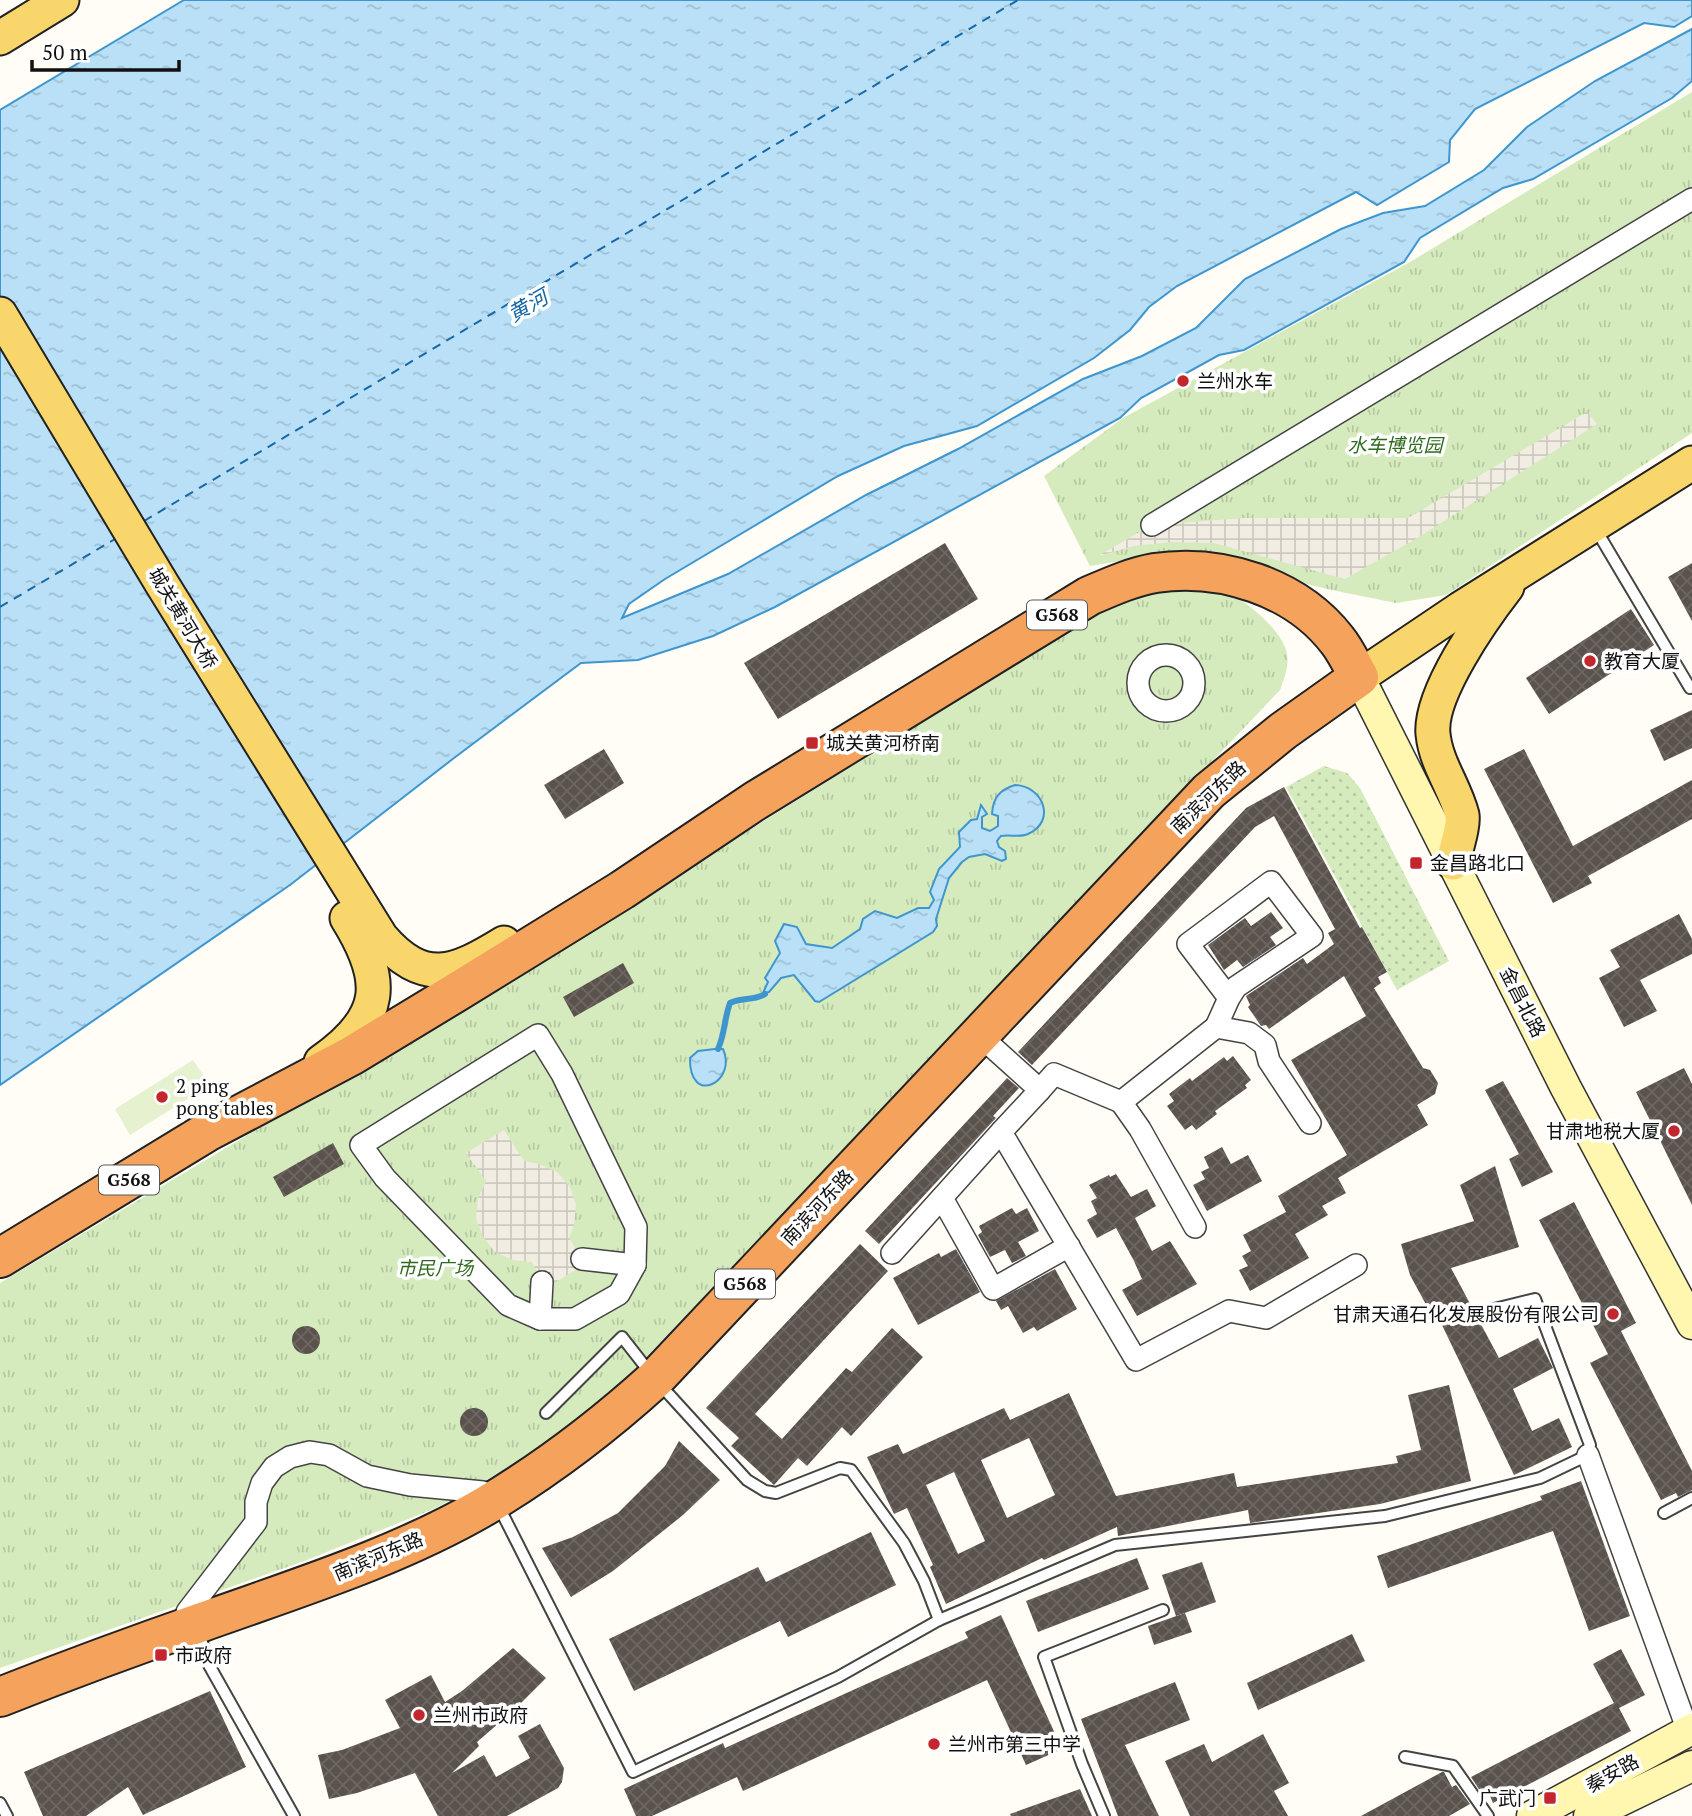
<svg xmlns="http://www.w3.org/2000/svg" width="1692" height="1816" font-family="'PT Serif','Noto Sans SC',serif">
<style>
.grass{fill:url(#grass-dots)}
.park{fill:url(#park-tufts)}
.pitch{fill:#e6f2cf}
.plaza{fill:url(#plaza-grid)}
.water{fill:url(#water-ripples);stroke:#3f96cf;stroke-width:2}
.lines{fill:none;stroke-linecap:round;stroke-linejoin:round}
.stream{stroke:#3f96cf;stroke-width:6}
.ferry{stroke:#1768a6;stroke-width:2;stroke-dasharray:9 7;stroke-linecap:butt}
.building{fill:url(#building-cross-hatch);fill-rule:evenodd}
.lane-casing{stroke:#444;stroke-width:14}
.street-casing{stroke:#444;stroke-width:24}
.secondary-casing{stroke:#333;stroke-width:33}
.primary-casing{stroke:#222;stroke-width:37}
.highway-casing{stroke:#222;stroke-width:42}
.lane{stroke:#fff;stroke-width:10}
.street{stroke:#fff;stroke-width:21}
.secondary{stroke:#fff6b0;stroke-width:30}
.primary{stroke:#f9d66b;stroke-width:33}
.highway{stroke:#f5a25d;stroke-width:38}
.poi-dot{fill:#c4262e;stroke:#fff;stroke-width:2.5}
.labels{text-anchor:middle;stroke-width:7;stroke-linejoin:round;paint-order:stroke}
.shield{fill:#fff;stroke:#585858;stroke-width:2}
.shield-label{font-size:18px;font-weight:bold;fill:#111}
.poi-label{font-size:19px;fill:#111;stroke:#fff;text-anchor:start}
.park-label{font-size:19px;font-style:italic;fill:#2f6b1f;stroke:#fff}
.street-label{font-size:19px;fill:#111;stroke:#fff}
.water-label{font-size:21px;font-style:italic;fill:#1768a6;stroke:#fff}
</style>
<defs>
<pattern id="grass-dots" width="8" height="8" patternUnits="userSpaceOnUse" patternTransform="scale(1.75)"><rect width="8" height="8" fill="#d5ebbd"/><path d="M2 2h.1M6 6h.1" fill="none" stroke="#b6c8a1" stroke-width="1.8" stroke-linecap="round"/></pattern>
<pattern id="park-tufts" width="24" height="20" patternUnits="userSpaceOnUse" patternTransform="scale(1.75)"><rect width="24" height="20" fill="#d5ebbd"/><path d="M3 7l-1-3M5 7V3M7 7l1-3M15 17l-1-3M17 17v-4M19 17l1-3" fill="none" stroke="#b6c8a1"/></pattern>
<pattern id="plaza-grid" width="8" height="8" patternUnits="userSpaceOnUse" patternTransform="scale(1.75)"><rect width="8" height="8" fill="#f1ede2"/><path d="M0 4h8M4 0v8" fill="none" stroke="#cecac1"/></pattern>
<pattern id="water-ripples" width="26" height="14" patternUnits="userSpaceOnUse" patternTransform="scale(1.75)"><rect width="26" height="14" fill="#b9e0f7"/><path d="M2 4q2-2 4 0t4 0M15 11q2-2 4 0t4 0" fill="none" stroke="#9ebfd3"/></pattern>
<pattern id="building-cross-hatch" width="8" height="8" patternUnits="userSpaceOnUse" patternTransform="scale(1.75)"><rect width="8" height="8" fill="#5a524d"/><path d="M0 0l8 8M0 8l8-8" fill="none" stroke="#6d6662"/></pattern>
</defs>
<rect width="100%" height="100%" fill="#fffdf5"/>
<!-- grass -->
<path class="grass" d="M1324,766L1347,773L1360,788L1449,961L1397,990L1286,787Z"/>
<!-- park -->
<g class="park">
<path d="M1692,92V433L1446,595L1396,603L1327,589L1213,560L1150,556L1090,566L1044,476L1123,418L1410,262Z"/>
<path d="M1158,592C1180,592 1208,588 1230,595C1249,602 1278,629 1285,647C1291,662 1285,677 1280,690L613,1392L561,1438L438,1507L307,1560L0,1668V1283L572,941L1066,632L1119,602Z"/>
</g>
<!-- pitch -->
<path class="pitch" d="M193,1060L210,1085L130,1135L115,1109Z"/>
<!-- plaza -->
<g class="plaza">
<path d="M1587,412L1597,424L1419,537L1345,579L1214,543L1171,542L1134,546L1098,556L1152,525L1245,518H1408Z"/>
<path d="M504,1130L524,1161L539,1164L557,1172L570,1187L576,1205L574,1225L569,1238L582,1259L577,1269L556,1282H542L532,1262L513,1260L495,1252L483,1237L476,1218L478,1199L486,1181L466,1153Z"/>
</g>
<!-- water -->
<g class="water">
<path d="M184,0H1692V16L1674,27L1644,23L1475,109L1450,140L1449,162L1377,205L1356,192L1177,286L1149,307L1130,330L1094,358L977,426L904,446L838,476L665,579L629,604L622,618L728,574L866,495L958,449L1083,379L1142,356L1196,328L1245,279L1341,229L1383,213L1425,206L1484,170L1527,127L1595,81L1692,29V81L1672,98L1533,179L1503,188L1420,238L1404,262L1244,350L1219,355L1141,398L1120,418L775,607L713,636L638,660L581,663L454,758L290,885L0,1085V110Z"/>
<path d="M1015,785C1043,786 1057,821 1028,834C1019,838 1010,834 1001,836L997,841L999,847L1005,851L1006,859L1002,861L985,854L969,857L962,862L949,878L936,919L937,926L933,932L819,1002L815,1001L794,975L781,978L769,992L763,993L768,982L765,978L780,953L775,941L784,924L797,927L806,944L832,948L860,929L863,919L875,911L897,918L918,908H929L934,900L930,892L939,869L960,847L959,832L971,820L977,819L981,805L987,814L982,817V828L990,831L998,826V816L992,814C993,798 999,790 1015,785Z"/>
<path d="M715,1049H723C738,1082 689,1107 690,1058L698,1051Z"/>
</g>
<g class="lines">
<!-- stream -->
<path class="stream" d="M718,1049C725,1034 724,1019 730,1003C741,997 754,1001 765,994"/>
<!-- ferry -->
<g class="ferry">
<path d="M144,521L1018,0"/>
<path d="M0,607L115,539"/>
</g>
</g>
<!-- building -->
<g class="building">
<path d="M945,543L978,599L778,719L744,663Z"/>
<path d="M1692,563V621L1668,577Z"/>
<path d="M1631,609L1654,645L1549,714L1526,678Z"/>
<path d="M1692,710V748L1664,761L1650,730Z"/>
<path d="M604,749L624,783L565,819L544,785Z"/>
<path d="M1524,749L1573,846L1692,780V819L1588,876L1592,883L1553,903L1484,769Z"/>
<path d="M1284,787L1360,928L1362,927L1387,972L1378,977L1381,983L1374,988L1423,1068L1430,1070L1438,1083L1435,1094L1417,1105L1428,1125L1338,1178L1346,1193L1322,1206L1328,1215L1295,1234L1309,1258L1250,1291L1239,1270L1248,1266L1242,1256L1251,1251L1243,1235L1286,1212L1278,1196L1347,1155L1291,1060L1366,1016L1344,976L1269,1029L1266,1025L1261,1026L1248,1007L1250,1005L1246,996L1303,958L1307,964L1334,944L1328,933L1335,929L1274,816L1255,827L1032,1065L1018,1052L1246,808Z"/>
<path d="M1271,912L1283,928L1270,937L1276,945L1243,967L1237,960L1224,970L1208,945L1245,918L1251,926Z"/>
<path d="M1679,914L1692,939V954L1640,980L1657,1011L1624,1027L1599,978L1620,967L1610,950Z"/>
<path d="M623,963L634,983L574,1017L563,997Z"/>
<path d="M1233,1056L1251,1080L1245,1085L1247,1088L1215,1111L1217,1114L1196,1130L1192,1125L1185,1130L1167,1106L1174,1101L1169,1094L1190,1078L1192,1081L1224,1057L1227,1061Z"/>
<path d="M1684,1068L1692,1084V1205L1636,1092Z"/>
<path d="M1007,1078L1019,1088L993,1116L996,1118L879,1244L865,1231Z"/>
<path d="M1503,1081L1553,1172L1522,1187L1509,1159L1519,1154L1485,1090Z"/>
<path d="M333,1143L344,1164L284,1197L273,1177Z"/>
<path d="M1222,1147L1231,1164L1248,1155L1262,1181L1207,1211L1193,1185L1205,1179L1201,1172L1209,1168L1204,1157Z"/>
<path d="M1495,1166L1519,1247L1451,1268L1499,1358L1538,1338L1553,1368L1513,1389L1532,1431L1559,1418L1572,1447L1514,1475L1442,1325L1436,1323L1410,1275L1401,1244L1474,1221L1460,1185Z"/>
<path d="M1116,1174L1131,1197L1147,1189L1156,1206L1135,1218L1152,1251L1170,1241L1197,1284L1137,1316L1122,1290L1142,1279L1134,1261L1116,1228L1097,1238L1087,1220L1097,1214L1091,1201L1097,1198L1089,1185L1109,1175L1110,1177Z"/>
<path d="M1574,1202L1636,1323L1621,1331L1692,1471V1490L1678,1497L1676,1493L1661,1500L1590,1363L1608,1354L1539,1220Z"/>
<path d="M1012,1208L1016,1214L1027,1208L1039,1231L1018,1242L1026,1256L1012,1263L1005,1250L990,1257L978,1235L982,1232L979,1226Z"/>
<path d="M860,1244L888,1271L755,1414L782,1439L846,1368L852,1372L892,1328L923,1357L851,1436L842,1427L807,1466L798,1458L774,1485L731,1446L739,1438L706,1408Z"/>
<path d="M956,1249L980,1292L918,1325L893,1278L939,1253L941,1257Z"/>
<path d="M1055,1269L1077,1309L1037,1331L1034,1327L1023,1333L1008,1306L1001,1310L996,1301Z"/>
<circle cx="306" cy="1340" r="14"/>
<path d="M1449,1385L1471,1481L1380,1504L1263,1521L1250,1523L1248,1510L1118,1536L1117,1527L1044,1560L1042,1558L946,1604L930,1567L933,1565L907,1508L894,1514L867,1457L898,1444L903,1454L1004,1408L1010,1420L1069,1393L1116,1496L1234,1473L1237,1487L1398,1463L1396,1456L1421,1450L1408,1395ZM1029,1438L1055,1495L1007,1518L981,1460ZM954,1472L985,1541L958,1554L926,1485Z"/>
<circle cx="474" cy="1422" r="14"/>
<path d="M679,1441L720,1480L683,1515L613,1571L571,1597L542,1548L573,1537L618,1513L665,1466Z"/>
<path d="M1581,1481L1630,1616L1589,1631L1553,1531L1388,1588L1377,1556L1542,1500L1540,1496Z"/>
<path d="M871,1532L896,1585L788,1637L780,1621L634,1691L609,1639L758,1567L766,1582Z"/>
<path d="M1137,1558L1149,1589L1038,1632L1026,1601Z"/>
<path d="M1202,1562L1216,1602L1176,1616L1162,1575Z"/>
<path d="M1185,1613L1192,1632L1154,1645L1148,1626Z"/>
<path d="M1001,1615L1062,1749L1026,1765L987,1680L743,1791L737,1777L652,1816H636L624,1789L723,1743L725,1748L968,1638L965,1632Z"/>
<path d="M1352,1634L1365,1661L1258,1710L1247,1683Z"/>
<path d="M513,1648L546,1678L513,1711L477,1742L479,1746L452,1773L484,1755L496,1777L530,1758L518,1736L540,1724L564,1768L562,1782L558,1788L507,1816H438L415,1773L357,1793L329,1799L318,1755L342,1750L400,1728L385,1700L431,1675L445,1702L462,1691Z"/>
<path d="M1621,1649L1645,1695L1619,1708L1631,1731L1493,1803L1489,1794L1484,1797L1471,1777L1614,1703L1593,1664Z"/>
<path d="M1175,1682L1190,1720L1125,1745L1159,1816H1118L1081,1719Z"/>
<path d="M210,1691L246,1767L143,1815L128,1787L86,1816H43L24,1772Z"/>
<path d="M1263,1734L1289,1783L1274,1791L1288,1816H1190L1165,1761L1204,1744L1212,1762Z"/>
<path d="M1442,1772H1444L1452,1787L1456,1785L1470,1804L1449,1816H1361Z"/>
<path d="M1080,1789L1092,1816H1011L1010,1814Z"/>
</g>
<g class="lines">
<!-- lane casing -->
<g class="lane-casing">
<g id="lane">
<path d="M1595,528L1690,688L1692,687"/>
<path d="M546,1413L622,1337L655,1379L747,1480L765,1491L776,1493L840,1468L851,1470L904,1543L924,1581L939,1620"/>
<path d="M498,1505L633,1772L838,1677L939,1620L1115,1545L1385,1516L1540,1478L1588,1455L1590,1445L1535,1299L1482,1312"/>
<path d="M1664,1513L1692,1498"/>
<path d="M198,1630L209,1665L294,1816"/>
<path d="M1405,1757L1453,1766L1488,1816"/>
<path d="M0,1803L7,1816"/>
<path d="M1104,1816L1082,1764L1044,1657L1163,1610"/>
</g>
</g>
<!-- street casing -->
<g class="street-casing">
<g id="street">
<path d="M1152,525L1692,199"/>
<circle cx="1166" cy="683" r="28"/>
<path d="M1216,1027L1229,998L1236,987L1312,936L1271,882L1188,944L1229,998"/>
<path d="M538,1035L562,1074L636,1227L635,1265L619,1294L575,1319H540L508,1305L385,1178L361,1145Z"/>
<path d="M979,1035L1040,1090L1001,1132L1136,1360L1229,1311L1266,1318L1356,1265"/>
<path d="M1040,1090L1054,1074L1121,1102L1216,1027L1249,1033L1265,1045L1269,1061L1310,1123"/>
<path d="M1121,1102L1140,1129L1195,1227"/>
<path d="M942,1198L993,1289L1069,1246"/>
<path d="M892,1253L1001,1132"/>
<path d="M582,1259L635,1265"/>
<path d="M540,1319L542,1282"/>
<path d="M1588,1455L1688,1731"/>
<path d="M187,1612L256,1522V1502L262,1483L274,1467L290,1457L310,1452L329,1455L367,1476L410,1485L483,1492"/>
</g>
</g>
<!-- secondary casing -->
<g class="secondary-casing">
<g id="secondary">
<path d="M1359,677L1566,1088L1692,1324"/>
<path d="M1532,1816L1692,1729"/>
<path d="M1589,1816L1692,1766"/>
</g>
</g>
<!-- primary casing -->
<g class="primary-casing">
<g id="primary">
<path d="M0,38L62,0"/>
<path d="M0,314L162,584L381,937C424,987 455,973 504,943"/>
<path d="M1359,677L1460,609L1692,463"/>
<path d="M1453,863C1455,851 1464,826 1462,815C1455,787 1436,764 1433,734C1429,694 1483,618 1507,587"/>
<path d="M321,1062C385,1017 386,981 347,918"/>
</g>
</g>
<!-- highway casing -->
<g class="highway-casing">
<path id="highway" d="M0,1258L207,1132L351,1056L455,993L622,890L755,801L1089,596C1110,587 1132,577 1155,573C1221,563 1296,587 1337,640C1346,651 1352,665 1359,677L1283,731L1209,791L655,1379C602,1427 547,1469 485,1506C397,1557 300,1587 205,1621C136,1645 68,1670 0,1697"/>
</g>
<!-- lane -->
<use href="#lane" class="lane"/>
<!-- street -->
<use href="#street" class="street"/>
<!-- secondary -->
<use href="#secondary" class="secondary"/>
<!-- primary -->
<use href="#primary" class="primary"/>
<!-- highway -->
<use href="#highway" class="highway"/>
</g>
<!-- markers -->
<g class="poi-dot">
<circle cx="1183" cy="381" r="7"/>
<circle cx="1590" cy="661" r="7"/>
<rect x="805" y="736" width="14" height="14" rx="3.5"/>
<rect x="1409" y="856" width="14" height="14" rx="3.5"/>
<circle cx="162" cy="1097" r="7"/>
<circle cx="1674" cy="1131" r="7"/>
<circle cx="1613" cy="1314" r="7"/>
<rect x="154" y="1648" width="14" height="14" rx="3.5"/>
<circle cx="419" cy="1715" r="7"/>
<circle cx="934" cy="1744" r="7"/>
<rect x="1543" y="1791" width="14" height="14" rx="3.5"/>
</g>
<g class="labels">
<!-- shield labels -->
<g class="shield">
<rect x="1027" y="600.5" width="60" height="29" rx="5"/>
<rect x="99" y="1165.5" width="60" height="29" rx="5"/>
<rect x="715" y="1269.5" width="60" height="29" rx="5"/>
</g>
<g class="shield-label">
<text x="1057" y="621">G568</text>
<text x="129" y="1186">G568</text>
<text x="745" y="1290">G568</text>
</g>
<!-- poi labels -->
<g class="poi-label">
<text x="1197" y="388">兰州水车</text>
<text x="1604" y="668">教育大厦</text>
<text x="826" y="750">城关黄河桥南</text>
<text x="1430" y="870">金昌路北口</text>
<text x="176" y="1093">2 ping<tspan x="176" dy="22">pong tables</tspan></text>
<text x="1660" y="1138" text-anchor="end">甘肃地税大厦</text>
<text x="1599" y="1321" text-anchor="end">甘肃天通石化发展股份有限公司</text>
<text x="175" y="1662">市政府</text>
<text x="433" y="1722">兰州市政府</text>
<text x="948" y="1751">兰州市第三中学</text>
<text x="1536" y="1805" text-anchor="end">广武门</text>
</g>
<!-- park labels -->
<g class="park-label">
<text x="1395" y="452">水车博览园</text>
<text x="435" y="1275">市民广场</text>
</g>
<!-- street labels -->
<g class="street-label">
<text transform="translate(183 618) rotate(59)" y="7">城关黄河大桥</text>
<text transform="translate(1208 797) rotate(-44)" y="7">南滨河东路</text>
<text transform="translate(1523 1002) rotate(63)" y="7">金昌北路</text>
<text transform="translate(817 1207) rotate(-47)" y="7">南滨河东路</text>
<text transform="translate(378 1556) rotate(-23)" y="7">南滨河东路</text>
<text transform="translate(1612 1773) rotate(-29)" y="7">秦安路</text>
</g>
<!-- water labels -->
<g class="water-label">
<text transform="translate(528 306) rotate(-30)" y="7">黄河</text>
</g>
</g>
<!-- scale -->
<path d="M32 60v10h147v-10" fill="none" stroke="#111111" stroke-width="3.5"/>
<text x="42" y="60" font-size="21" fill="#111111" stroke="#ffffff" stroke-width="5" paint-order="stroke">50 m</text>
</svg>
